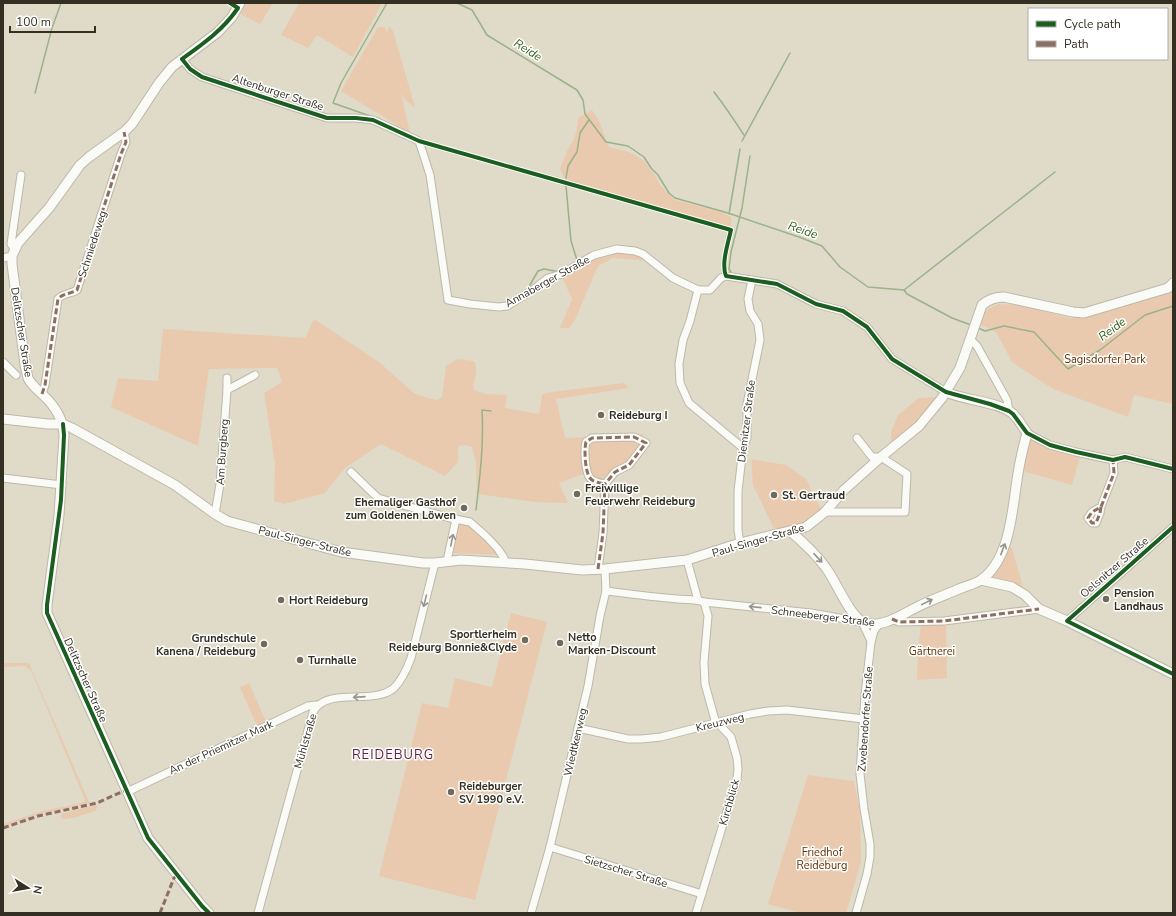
<svg xmlns="http://www.w3.org/2000/svg" width="1176" height="916" font-family="'Nunito Sans',sans-serif">
<style>
.green{fill:#e9caae}
.lines{fill:none;stroke-linecap:round;stroke-linejoin:round}
.stream{stroke:#9ab289;stroke-width:1.5}
.street-casing{stroke:#bcb9aa;stroke-width:9}
.secondary-casing{stroke:#bcb9aa;stroke-width:11}
.street{stroke:#fafaf7;stroke-width:7}
.secondary{stroke:#fafaf7;stroke-width:9}
.quiet{stroke:#8d6e63;stroke-width:3;stroke-dasharray:6 3;stroke-linecap:butt}
.cycleway-casing{stroke:#fff;stroke-width:6}
.cycleway{stroke:#1b5e20;stroke-width:4}
.oneway{stroke:#96948c}
.poi-dot{fill:#6f6b5c;stroke:#fff;stroke-width:1.5}
.labels{text-anchor:middle;stroke-width:3;stroke-linejoin:round;paint-order:stroke}
.street-label{font-size:11px;fill:#332f22;stroke:#fff}
.park-label{font-size:11px;fill:#623001;stroke:#fff}
.poi-label{font-size:11px;font-weight:bold;fill:#332f22;stroke:#fff;text-anchor:start}
.water-label{font-size:12px;font-style:italic;fill:#34631c;stroke:#fff}
.quarter-label{font-size:13px;letter-spacing:1px;fill:#5f1e3d;stroke:#fff}
</style>
<rect width="100%" height="100%" fill="#dfdbc8"/>
<!-- green -->
<g class="green">
<path d="M246,3H273L260,24L241,14Z"/>
<path d="M299,3H382L353,57L317,35L308,48L281,35Z"/>
<path d="M389,26L393,31L415,107L405,100L401,93L410,133L341,91L378,27H384L387,32Z"/>
<path d="M592,110L599,121L609,147L629,152L643,160L654,174L661,186L675,200L721,212L731,217V230L565,179L560,169L567,151L574,139L577,130L578,118Z"/>
<path d="M618,252C628,252 641,254 649,261L613,258L598,266L575,320L569,328H560L572,299L562,277L595,256Z"/>
<path d="M1173,291V404L1134,395L1128,417L1053,389L1012,362L996,332L979,324L987,309L999,304L1019,305L1071,318L1086,317Z"/>
<path d="M314,319L379,362L415,394L436,400L442,398L446,366L458,359L474,361C480,374 471,382 474,390L485,394L507,395L505,408L539,414L542,395L545,393L624,383L629,388L556,399L565,438L643,434L646,443L629,465L615,472L604,479L603,500L583,474L559,483L568,503L535,502L477,494L476,462L472,447L466,445L458,446V462L445,476L381,444L345,468L325,493L284,504L274,501L275,463L264,393L282,382L277,368L209,369L198,446L111,407L118,378L158,381L163,329L305,338Z"/>
<path d="M938,397V403L891,447V432L898,415L919,398Z"/>
<path d="M1030,439L1047,446L1080,457L1072,485L1023,471Z"/>
<path d="M751,459L786,465L806,479L815,499L822,509L805,522L775,531L753,485Z"/>
<path d="M462,524L471,525L500,555L454,553L453,551L458,525Z"/>
<path d="M1007,546L1012,548L1023,588L993,580L992,573Z"/>
<path d="M511,613L547,622L475,900L379,876L422,703L448,708L455,678L492,687Z"/>
<path d="M946,622L947,678L917,680L918,651L921,624Z"/>
<path d="M3,663H29L89,802L91,803L39,814L3,827V824L42,811L82,803L85,800L32,672L25,666L3,667Z"/>
<path d="M249,683L266,722L257,726L240,687Z"/>
<path d="M808,775L854,781L860,811L861,862L846,913H800L768,904Z"/>
<path d="M95,805L98,807L95,811L73,818L64,819L60,817L61,814Z"/>
</g>
<g class="lines">
<!-- stream -->
<g class="stream">
<path d="M457,3L472,10L487,35L577,90L583,100L585,114L606,142L628,146L644,157L651,168L658,175L669,193L675,198L728,213L799,237L822,246L840,267L868,287L904,290L907,294L952,318L971,325"/>
<path d="M714,92C725,106 734,120 744,135"/>
<path d="M35,93L52,28L61,3"/>
<path d="M373,117L333,103L341,83L387,3"/>
<path d="M377,118L410,133"/>
<path d="M742,141L790,53"/>
<path d="M566,178L568,166L577,152L580,133L589,120"/>
<path d="M566,186L571,241L577,260"/>
<path d="M729,214L740,149"/>
<path d="M732,274L729,269L731,252L742,208L750,156"/>
<path d="M527,290L538,271L544,269L560,272"/>
<path d="M904,290L1055,172"/>
<path d="M978,328L985,331L1004,326L1034,332L1068,369L1100,350L1145,315L1173,306"/>
<path d="M476,510C480,476 484,443 482,410L491,411"/>
</g>
<!-- street casing -->
<g class="street-casing">
<g id="street">
<path d="M182,59L190,69L202,77L327,118H356L373,120L419,141L430,175L448,300L470,304L499,307L507,306L534,289L548,278L562,274L594,255L617,249L635,251L643,254L673,278L698,290H710L721,278L726,276L752,280L777,284L816,304L843,311L867,327L892,359L946,392"/>
<path d="M14,249L11,244L21,175"/>
<path d="M3,258L12,256"/>
<path d="M698,290L690,321L683,340L679,364L680,383L689,403L743,448"/>
<path d="M970,339L977,346L1007,400L1009,411"/>
<path d="M3,362L16,375"/>
<path d="M227,390V378"/>
<path d="M42,394L45,385L58,299C63,293 71,294 77,290L121,154L126,142L124,132"/>
<path d="M1027,433L1050,445L1076,452L1113,460L1125,457L1173,469"/>
<path d="M351,472L378,498L450,518L470,522L487,537L498,549L504,558L503,562"/>
<path d="M3,478L62,485"/>
<path d="M1101,507L1100,513L1096,523H1092L1088,518L1092,512L1101,507L1114,473L1113,460"/>
<path d="M825,512H905L907,474L881,457H872L857,438"/>
<path d="M215,514L220,484L227,390L255,375"/>
<path d="M740,543L738,530V491L743,448L747,438V404L760,340L758,324L750,311L748,299L752,280"/>
<path d="M687,560L698,600"/>
<path d="M447,561L456,519"/>
<path d="M598,569L603,533L605,484L615,472L629,465L646,443L634,437L592,438L586,442C584,449 585,472 590,478C593,482 600,483 605,484"/>
<path d="M606,591C630,594 653,597 677,599C686,600 695,599 704,602L811,613L862,622L871,641"/>
<path d="M892,619L899,622L944,621L1039,609"/>
<path d="M1067,621L1173,527"/>
<path d="M578,728L628,739H641L661,737L750,714L768,711L787,710L864,719"/>
<path d="M127,792L308,706L316,705"/>
<path d="M550,847L702,894"/>
<path d="M258,913L313,712C326,686 373,706 394,688C402,680 407,669 411,658L435,563"/>
<path d="M531,913L550,847L588,686L600,616L606,591L605,569"/>
<path d="M696,913L731,798L737,779L738,769L737,758L731,737L715,720L705,684L704,662L708,616L704,602"/>
<path d="M856,913L867,874L870,857V844L864,809L860,774L865,695L871,642L874,631L880,623"/>
</g>
</g>
<!-- secondary casing -->
<g class="secondary-casing">
<g id="secondary">
<path d="M3,419L48,424H63L72,428L175,485L215,514L227,521L341,552L423,563H435L461,560L525,564L582,570L605,569L687,560L740,543L806,527L825,512L844,490L881,457L919,426L942,398L960,368L982,305C989,299 995,297 1004,297L1073,312L1084,313L1168,288L1173,283"/>
<path d="M790,531C803,542 816,554 826,568C836,581 849,615 863,622C880,630 903,614 917,607C931,600 945,595 959,589C966,586 975,584 981,580C1010,559 1012,512 1017,480C1019,464 1023,448 1027,433C1022,426 1018,418 1012,413C999,402 963,400 946,392"/>
<path d="M981,580L1012,587L1025,595L1039,609L1067,621L1173,674"/>
<path d="M209,913L202,906L148,838L47,613V605L59,515L64,435C63,418 55,406 43,395C37,389 32,386 28,378L25,365L12,264V256L18,243L49,208L80,165L89,157L124,132L132,124L159,83L172,67L218,32L232,17L240,3"/>
</g>
</g>
<!-- street -->
<use href="#street" class="street"/>
<!-- secondary -->
<use href="#secondary" class="secondary"/>
<!-- quiet -->
<g class="quiet">
<path d="M42,394L45,385L58,299C63,293 71,294 77,290L121,154L126,142L124,132"/>
<path d="M1101,507L1100,513L1096,523H1092L1088,518L1092,512L1101,507L1114,473L1113,460"/>
<path d="M598,569L603,533L605,484L615,472L629,465L646,443L634,437L592,438L586,442C584,449 585,472 590,478C593,482 600,483 605,484"/>
<path d="M892,619L899,622L944,621L1039,609"/>
<path d="M3,828L38,816L97,803L126,790"/>
<path d="M160,913L174,878L177,875"/>
</g>
<!-- cycleway casing -->
<g class="cycleway-casing">
<g id="cycleway">
<path d="M230,3L238,8C223,30 203,44 182,59L190,69L202,77L327,118H356L373,120L419,141L731,230C728,243 721,264 726,276L777,284L816,304L843,311L867,327L892,359L946,392L990,404L1009,411L1013,414L1027,433L1050,445L1076,452L1113,460L1125,457L1173,469"/>
<path d="M63,424L64,435L61,500L47,605V613L148,838L202,906L209,913"/>
<path d="M1173,527L1067,621L1173,674"/>
</g>
</g>
<!-- cycleway -->
<use href="#cycleway" class="cycleway"/>
</g>
<!-- one-way arrows -->
<defs><path id="oneway-shaft" d="M-6 0H5M1.5-3L5.5 0L1.5 3" fill="none" stroke-width="1.6" stroke-linecap="round" stroke-linejoin="round"/></defs>
<g class="oneway">
<use href="#oneway-shaft" transform="translate(452 540) rotate(-78)"/>
<use href="#oneway-shaft" transform="translate(1003 549) rotate(-69)"/>
<use href="#oneway-shaft" transform="translate(818 558) rotate(47)"/>
<use href="#oneway-shaft" transform="translate(425 601) rotate(104)"/>
<use href="#oneway-shaft" transform="translate(927 602) rotate(-26)"/>
<use href="#oneway-shaft" transform="translate(755 607) rotate(-174)"/>
<use href="#oneway-shaft" transform="translate(359 697) rotate(176)"/>
</g>
<!-- markers -->
<g class="poi-dot">
<circle cx="601" cy="415" r="4"/>
<circle cx="577" cy="494" r="4"/>
<circle cx="774" cy="495" r="4"/>
<circle cx="464" cy="508" r="4"/>
<circle cx="1106" cy="599" r="4"/>
<circle cx="281" cy="600" r="4"/>
<circle cx="525" cy="640" r="4"/>
<circle cx="560" cy="643" r="4"/>
<circle cx="264" cy="644" r="4"/>
<circle cx="300" cy="660" r="4"/>
<circle cx="451" cy="792" r="4"/>
</g>
<g class="labels">
<!-- street labels -->
<g class="street-label">
<text transform="translate(278 92) rotate(18)" y="4">Altenburger Straße</text>
<text transform="translate(92 244) rotate(-72)" y="4">Schmiedeweg</text>
<text transform="translate(547 281) rotate(-29)" y="4">Annaberger Straße</text>
<text transform="translate(22 332) rotate(81)" y="4">Delitzscher Straße</text>
<text transform="translate(746 421) rotate(-83)" y="4">Diemitzer Straße</text>
<text transform="translate(222 452) rotate(-86)" y="4">Am Burgberg</text>
<text transform="translate(758 540) rotate(-16)" y="4">Paul-Singer-Straße</text>
<text transform="translate(305 541) rotate(14)" y="4">Paul-Singer-Straße</text>
<text transform="translate(1114 567) rotate(-41)" y="4">Oelsnitzer Straße</text>
<text transform="translate(823 616) rotate(7)" y="4">Schneeberger Straße</text>
<text transform="translate(86 680) rotate(66)" y="4">Delitzscher Straße</text>
<text transform="translate(865 719) rotate(-86)" y="4">Zwebendorfer Straße</text>
<text transform="translate(720 722) rotate(-14)" y="4">Kreuzweg</text>
<text transform="translate(305 741) rotate(-74)" y="4">Mühlstraße</text>
<text transform="translate(575 742) rotate(-77)" y="4">Wiedtkenweg</text>
<text transform="translate(221 747) rotate(-25)" y="4">An der Priemitzer Mark</text>
<text transform="translate(729 802) rotate(-74)" y="4">Kirchblick</text>
<text transform="translate(626 871) rotate(17)" y="4">Sietzscher Straße</text>
</g>
<!-- park labels -->
<g class="park-label">
<text x="1105" y="363">Sagisdorfer Park</text>
<text x="932" y="655">Gärtnerei</text>
<text x="822" y="856">Friedhof<tspan x="822" dy="13">Reideburg</tspan></text>
</g>
<!-- poi labels -->
<g class="poi-label">
<text x="609" y="419">Reideburg I</text>
<text x="585" y="492">Freiwillige<tspan x="585" dy="13">Feuerwehr Reideburg</tspan></text>
<text x="782" y="499">St. Gertraud</text>
<text x="456" y="506" text-anchor="end">Ehemaliger Gasthof<tspan x="456" dy="13">zum Goldenen Löwen</tspan></text>
<text x="1114" y="597">Pension<tspan x="1114" dy="13">Landhaus</tspan></text>
<text x="289" y="604">Hort Reideburg</text>
<text x="517" y="638" text-anchor="end">Sportlerheim<tspan x="517" dy="13">Reideburg Bonnie&amp;Clyde</tspan></text>
<text x="568" y="641">Netto<tspan x="568" dy="13">Marken-Discount</tspan></text>
<text x="256" y="642" text-anchor="end">Grundschule<tspan x="256" dy="13">Kanena / Reideburg</tspan></text>
<text x="308" y="664">Turnhalle</text>
<text x="459" y="790">Reideburger<tspan x="459" dy="13">SV 1990 e.V.</tspan></text>
</g>
<!-- water labels -->
<g class="water-label">
<text transform="translate(528 50) rotate(32)" y="4">Reide</text>
<text transform="translate(803 230) rotate(19)" y="4">Reide</text>
<text transform="translate(1112 329) rotate(-37)" y="4">Reide</text>
</g>
<!-- quarter labels -->
<g class="quarter-label">
<text x="393" y="759">REIDEBURG</text>
</g>
</g>
<!-- border -->
<rect width="1176" height="916" fill="none" stroke="#332f22" stroke-width="8"/>
<!-- legend -->
<rect x="1028" y="8" width="140" height="52" fill="#ffffff" stroke="#adaca7"/>
<rect x="1036" y="21" width="20" height="6" fill="#1b5e20" stroke="#adaca7"/>
<text x="1064" y="28" font-size="12" fill="#332f22">Cycle path</text>
<rect x="1036" y="41" width="20" height="6" fill="#8d6e63" stroke="#adaca7"/>
<text x="1064" y="48" font-size="12" fill="#332f22">Path</text>
<!-- north arrow -->
<g transform="translate(28 888) rotate(101)" stroke="#ffffff" stroke-width="3" paint-order="stroke">
<path d="M0-3L7 15L0 10L-7 15Z" fill="#332f22"/>
<text y="-6" font-size="11" font-weight="bold" text-anchor="middle" fill="#332f22">N</text>
</g>
<!-- scale -->
<path d="M10 26v6h85v-6" fill="none" stroke="#332f22" stroke-width="2"/>
<text x="16" y="26" font-size="12" fill="#332f22" stroke="#ffffff" stroke-width="3" paint-order="stroke">100 m</text>
</svg>
